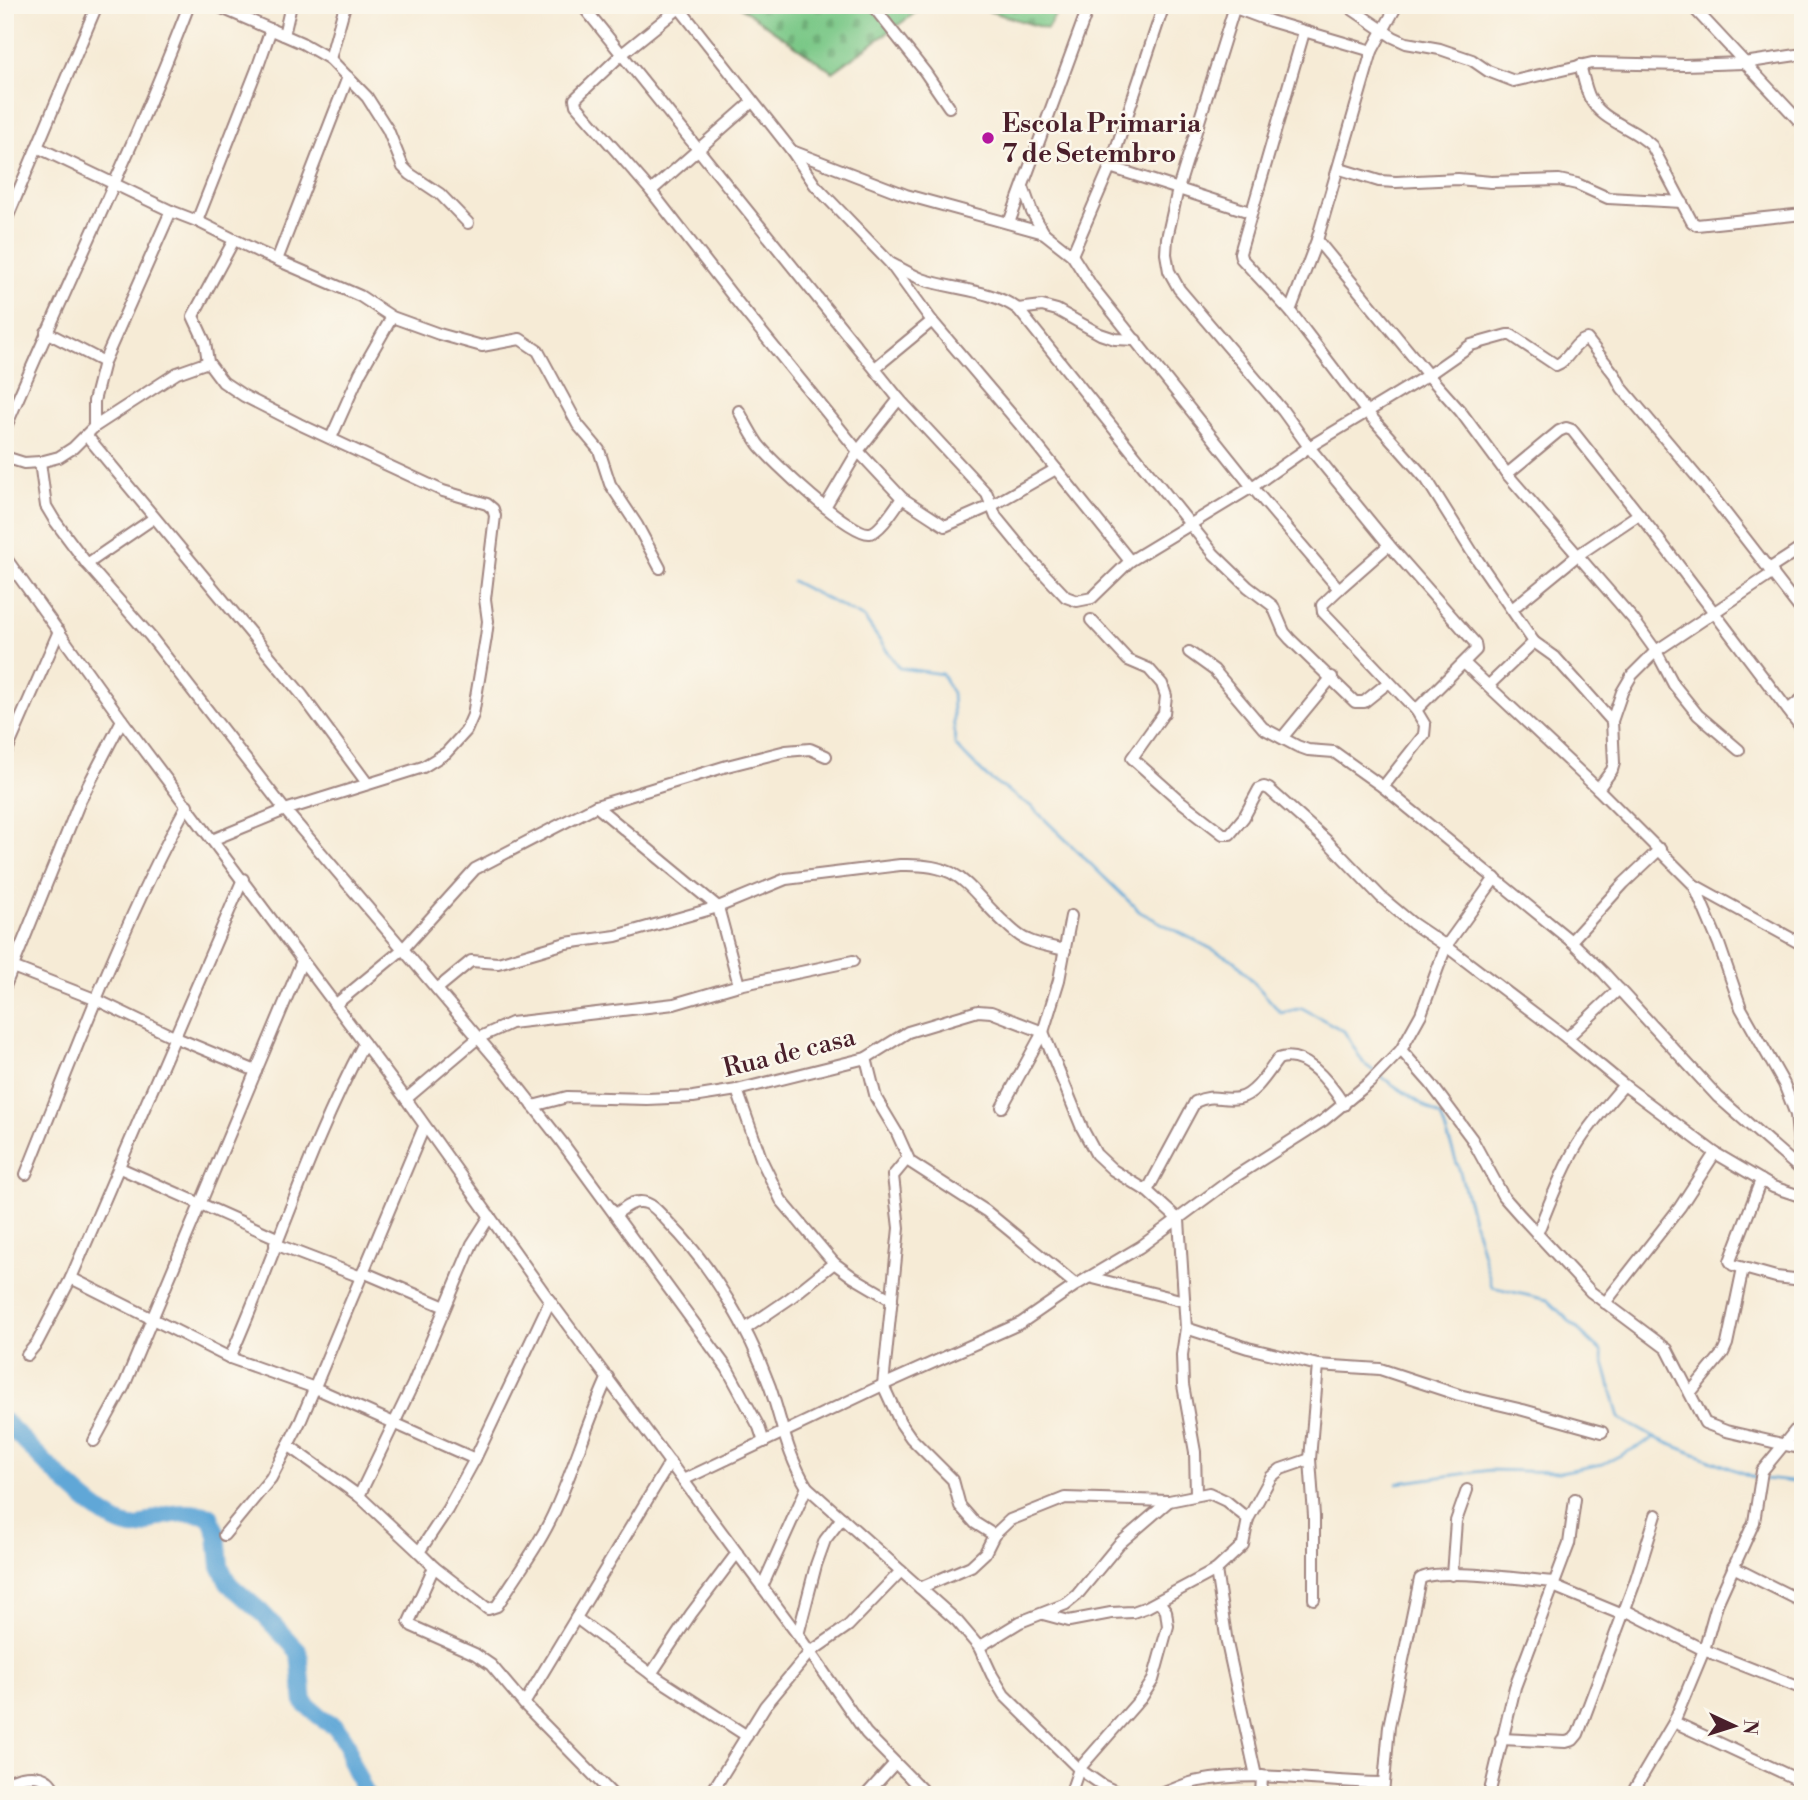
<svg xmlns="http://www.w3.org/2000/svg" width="1808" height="1800" font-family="'Libre Bodoni',serif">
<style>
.cemetery{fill:url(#cemetery-stones);stroke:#627459;stroke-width:2}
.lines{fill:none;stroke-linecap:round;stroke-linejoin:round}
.stream{stroke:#60a7d7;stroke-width:2.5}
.river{stroke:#60a7d7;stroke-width:18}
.minor-casing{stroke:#a08580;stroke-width:14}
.minor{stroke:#fff;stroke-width:10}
.poi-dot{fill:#b5179e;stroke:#fbf7ec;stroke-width:2.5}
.labels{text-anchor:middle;stroke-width:5;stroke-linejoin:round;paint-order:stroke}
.poi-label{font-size:26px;font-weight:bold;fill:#4a1f2b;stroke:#fbf7ec;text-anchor:start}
.street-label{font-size:26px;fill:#4a1f2b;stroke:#fbf7ec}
</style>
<defs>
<pattern id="cemetery-stones" width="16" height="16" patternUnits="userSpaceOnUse" patternTransform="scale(1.75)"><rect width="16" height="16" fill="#7ac887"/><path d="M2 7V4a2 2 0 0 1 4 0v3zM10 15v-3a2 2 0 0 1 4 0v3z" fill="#6bab75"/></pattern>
</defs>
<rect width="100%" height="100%" fill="#fbf7ec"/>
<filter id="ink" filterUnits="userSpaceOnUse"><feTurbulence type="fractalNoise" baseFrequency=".0143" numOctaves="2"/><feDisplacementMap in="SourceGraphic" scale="14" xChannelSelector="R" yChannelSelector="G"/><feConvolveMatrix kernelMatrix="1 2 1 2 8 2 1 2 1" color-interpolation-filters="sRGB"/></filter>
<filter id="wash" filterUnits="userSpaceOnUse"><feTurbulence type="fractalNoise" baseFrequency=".00686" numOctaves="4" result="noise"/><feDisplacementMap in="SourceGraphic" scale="28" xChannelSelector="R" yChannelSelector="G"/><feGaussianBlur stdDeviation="1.57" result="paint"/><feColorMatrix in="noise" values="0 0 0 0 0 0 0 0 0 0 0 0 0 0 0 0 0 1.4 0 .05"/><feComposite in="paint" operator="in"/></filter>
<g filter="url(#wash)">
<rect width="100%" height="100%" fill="#f6ebd6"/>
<!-- cemetery -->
<g class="cemetery">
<path d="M737,5H926L833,72Z"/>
<path d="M969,5H1061L1047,29Z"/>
</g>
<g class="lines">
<!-- stream -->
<g class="stream">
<path d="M792,581L864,618L899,668L942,674L952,693L955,745L987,777L1032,807L1140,912L1235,961L1281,1013L1302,1008L1344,1031L1364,1064L1375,1072"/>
<path d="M1380,1076L1441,1117L1460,1172L1492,1287L1547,1300L1601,1351L1619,1418L1655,1438L1758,1479"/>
<path d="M1764,1479L1803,1483"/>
<path d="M1397,1483L1490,1470L1560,1472L1603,1464L1655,1438"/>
</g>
<!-- river -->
<path class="river" d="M5,1422C30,1445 105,1533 138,1527C145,1526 151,1520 157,1518C176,1512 192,1511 210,1516L217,1535L220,1566L228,1583L260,1611L299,1652L304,1703L325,1721L336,1727L348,1746L350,1760L366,1795"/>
</g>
</g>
<g filter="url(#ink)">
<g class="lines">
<!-- minor casing -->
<g class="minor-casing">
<g id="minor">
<path d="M215,5L302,43L330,59L367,97L388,130L403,167L410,174L440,194L468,223"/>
<path d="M582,5L899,399L987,494L996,517L1032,561L1066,597L1077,601L1092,598L1130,561L1252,487L1309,447L1428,375L1461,412L1507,474L1633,619L1656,651L1674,685L1698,715L1739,750"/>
<path d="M677,5L792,151L815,185L890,263L932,321L1028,434L1130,561"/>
<path d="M872,5L925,72L949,107"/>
<path d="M1227,5L1270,21L1372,51"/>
<path d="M1346,5L1393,37L1406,43L1440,49L1472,60L1488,71L1514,81L1592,63L1684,65L1744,63L1803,54"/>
<path d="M1691,5L1803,125"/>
<path d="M679,8L622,54L579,95L575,99L576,105L651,191L735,299L858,451L902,498L945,526L993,505L1056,469"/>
<path d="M1304,32L1240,253L1241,258L1290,311L1366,411L1427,480L1472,552L1534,642L1489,685"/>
<path d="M284,35L291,5"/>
<path d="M330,59L345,5"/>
<path d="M1580,65C1583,75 1585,88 1590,98C1602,122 1634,127 1652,146L1692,222L1697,225L1803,214"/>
<path d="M37,147L171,211L197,221L261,253L360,296L392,317L439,334L482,346L520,339L538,351L578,425L599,450L610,484L637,525L660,568"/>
<path d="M792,151L906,195L1044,233L1072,255L1091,285L1252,487L1339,589L1322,605L1323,612L1416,710L1476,650L1475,643L1389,545L1309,447L1283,411L1179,289L1169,271L1166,254L1167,238L1178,189L1234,9"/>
<path d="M1110,167L1250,212"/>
<path d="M1340,169L1379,181L1396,182L1458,179L1491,182L1559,180L1577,184L1608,198L1682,202"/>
<path d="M1023,187L1032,212L1044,233"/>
<path d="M651,191L752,102"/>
<path d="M197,221L257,69L271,29"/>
<path d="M5,223L97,5"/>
<path d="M1009,223L1089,5"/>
<path d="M1317,240L1428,375L1471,345L1507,335H1511L1556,365C1569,361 1573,342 1587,339L1615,375L1622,388L1703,484L1803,613"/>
<path d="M1072,255L1110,167L1164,5"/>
<path d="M277,260L348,77"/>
<path d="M892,264C902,269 912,275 922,279C953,290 990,289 1018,309L1214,554L1248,587L1273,606L1284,632L1290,639L1355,702H1364L1389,682"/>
<path d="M1018,309L1042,306L1057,310L1100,334L1115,339L1136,340"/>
<path d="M1290,311L1317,240L1372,51L1397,5"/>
<path d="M46,332L104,362"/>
<path d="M208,362L205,342L193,316L234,240"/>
<path d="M875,368L932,321"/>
<path d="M739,411C745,422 751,434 758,444C771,461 851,536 870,533C880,532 896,506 902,498"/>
<path d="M94,427V401L104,362L171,211"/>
<path d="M5,429C65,287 134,149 189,5"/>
<path d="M87,436L302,695L367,783"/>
<path d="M331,438L360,373L392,317"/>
<path d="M5,457L24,463L40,462L59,457L73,448L94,427L177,373L208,362L223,382L244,396L299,424L443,491L487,504L493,509L495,516L485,599L488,621L486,637L473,715L466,731L446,753L423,767L285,810L212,840"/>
<path d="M40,462L46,506L55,521L87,564L150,636L285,810L502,1066L561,1141L727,1368L759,1427L764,1442"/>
<path d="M1507,474L1559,431L1566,428L1572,430L1657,537L1803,730"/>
<path d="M825,507L858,451L899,399"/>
<path d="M5,557L122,720L406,1099L550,1301L798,1635L866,1733L927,1795"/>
<path d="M87,564L154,518"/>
<path d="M1769,569L1803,547"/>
<path d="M1339,589L1389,545"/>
<path d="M1512,609L1578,555L1639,514"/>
<path d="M1091,620L1128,660L1149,669L1162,684L1166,696L1164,713L1132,758L1179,800L1223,834H1230L1244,817L1259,789L1264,787L1269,789L1327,841L1381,897L1412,923L1446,946L1567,1038L1624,1085L1715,1153L1773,1187L1803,1197"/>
<path d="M1534,642L1555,657L1612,721"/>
<path d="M1189,652L1214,670L1263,728L1297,746L1308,750L1334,752L1383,787"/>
<path d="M1464,663L1598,789L1694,885L1803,945"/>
<path d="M1416,710L1425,725L1424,735L1383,787L1571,941L1604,973L1718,1097L1801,1170"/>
<path d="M1788,710L1803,698"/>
<path d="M1282,738L1332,677"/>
<path d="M5,755L59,631"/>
<path d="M1598,789L1612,770L1614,763L1612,721L1622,692L1632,675L1656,651L1773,573"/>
<path d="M596,806L718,907L739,985"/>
<path d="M1694,885L1719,944L1741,1008L1784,1084L1796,1115L1803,1184"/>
<path d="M1571,941L1624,883L1660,849"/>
<path d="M5,964L97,1000L174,1037L256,1071"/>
<path d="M5,986L80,801L122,720"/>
<path d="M437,989L471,961L498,963L566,943L616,936L718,907L786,879L900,865C965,863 964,886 1006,924C1013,930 1019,937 1028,940C1039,945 1053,947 1065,950"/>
<path d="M335,1005L403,949L475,869L596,806L727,766L786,751L810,749L826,756"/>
<path d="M1567,1038L1619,989"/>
<path d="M1401,1050L1431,1084L1472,1139L1503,1196L1519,1214L1591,1292L1667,1349L1705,1423L1726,1431L1803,1449"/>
<path d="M866,1058L876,1098L897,1133L910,1162L986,1211L1076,1285"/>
<path d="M737,1090L762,1161L781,1200L834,1263L853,1277L892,1300"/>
<path d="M406,1099L478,1038L511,1023L674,1004L739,985L853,961"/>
<path d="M533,1106L567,1097L647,1099L693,1097L737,1090L866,1058L908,1032L978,1011L991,1012L1043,1032L1082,1128L1096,1154L1113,1170L1147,1191L1179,1220L1186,1328L1182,1355L1183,1385L1195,1452L1196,1494"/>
<path d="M1002,1107L1043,1032L1059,980L1071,916"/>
<path d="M907,1159L893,1176L899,1228L883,1385L900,1422L911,1438L953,1480L960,1506L975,1523L994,1535"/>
<path d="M120,1168L277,1238"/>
<path d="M26,1174C76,1050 123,922 187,805"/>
<path d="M1761,1180L1730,1261L1733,1265L1776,1277L1803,1280"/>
<path d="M1147,1191L1195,1102C1213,1093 1221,1101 1239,1098C1255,1095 1269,1071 1278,1059C1306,1049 1332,1086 1344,1105"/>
<path d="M616,1214C623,1209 630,1202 639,1202C652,1201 661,1215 669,1223C712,1266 749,1329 770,1387C782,1422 787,1455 807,1487L957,1621L979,1647L992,1675L1004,1695L1079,1769L1102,1785L1123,1795"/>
<path d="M1537,1234C1549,1205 1560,1174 1576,1147C1589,1125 1607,1105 1624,1085"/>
<path d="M275,1244L361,1277"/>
<path d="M363,1272L445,1307"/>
<path d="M1089,1277L1184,1301"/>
<path d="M71,1278L230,1358L315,1388L475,1459"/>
<path d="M550,1301L475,1459L447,1510L419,1552L434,1567L409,1622L412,1626L475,1654L491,1665L524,1704L613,1795"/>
<path d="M1605,1303L1680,1207L1715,1153"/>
<path d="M1186,1328L1248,1348L1318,1365L1380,1369L1459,1395L1523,1410L1602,1432"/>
<path d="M745,1329L789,1299L834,1263"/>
<path d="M27,1355L37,1343L71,1278L243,879"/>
<path d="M230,1358C276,1254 310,1144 364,1043"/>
<path d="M1690,1393L1723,1353L1727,1344L1743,1268"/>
<path d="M94,1441L124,1386L302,961"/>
<path d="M288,1445L359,1496L419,1552"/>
<path d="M683,1480L883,1385L1021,1323L1076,1285L1140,1247L1233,1178L1324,1120L1370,1082L1401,1050L1421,1014L1446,946L1495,878"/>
<path d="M359,1496L413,1384L472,1244L490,1216"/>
<path d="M224,1535L271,1478L301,1420L424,1127"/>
<path d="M434,1567L488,1609L497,1606C517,1574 541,1543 556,1508C575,1465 588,1420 608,1377"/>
<path d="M1733,1567L1803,1602"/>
<path d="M1216,1570L1227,1643L1256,1776"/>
<path d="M1452,1575L1456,1521L1467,1490"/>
<path d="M1553,1586L1623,1615"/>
<path d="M762,1587L807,1487"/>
<path d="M920,1588L971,1566L985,1553L994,1535L1010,1520L1065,1498L1169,1501L1209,1493L1226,1501L1248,1519"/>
<path d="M1314,1599V1516L1310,1459L1318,1365"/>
<path d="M1625,1610L1704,1650L1803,1689"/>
<path d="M1043,1614L1069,1621L1111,1613L1133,1612L1147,1607L1216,1570L1243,1545L1248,1519L1271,1477L1281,1469L1310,1459"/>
<path d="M576,1618L651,1674L747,1736"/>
<path d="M798,1635L816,1565L825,1540L842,1518"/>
<path d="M979,1647L1020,1622L1066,1604L1077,1595L1119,1544L1169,1501"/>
<path d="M651,1674L691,1614L737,1553"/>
<path d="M524,1704L670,1462"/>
<path d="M1674,1722L1803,1782"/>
<path d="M1501,1739L1566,1742L1573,1740L1578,1734L1635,1582L1656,1515"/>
<path d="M1797,1779L1803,1763"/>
<path d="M5,1785C15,1776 37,1772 48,1781C52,1784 55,1791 58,1795"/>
<path d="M710,1795L765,1706L809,1653L848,1626L901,1571"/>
<path d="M866,1795L895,1763"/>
<path d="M1070,1795L1079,1769L1142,1697L1153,1680L1168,1626L1166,1611L1159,1601"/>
<path d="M1158,1795C1171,1791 1185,1783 1199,1781C1259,1769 1322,1783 1383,1783"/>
<path d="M1261,1795L1262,1776"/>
<path d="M1383,1795L1389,1726L1420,1579C1436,1567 1530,1580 1554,1582"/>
<path d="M1489,1795L1515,1687L1569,1544L1575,1499"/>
<path d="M1631,1795L1674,1722L1704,1650L1717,1604L1754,1522L1762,1471L1803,1421"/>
</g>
</g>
<!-- minor -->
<use href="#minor" class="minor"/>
</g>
</g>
<!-- markers -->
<circle class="poi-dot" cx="988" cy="138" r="7"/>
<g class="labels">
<!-- poi labels -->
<g class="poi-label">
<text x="1002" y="132">Escola Primaria<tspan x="1002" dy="30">7 de Setembro</tspan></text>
</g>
<!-- street labels -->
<g class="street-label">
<text transform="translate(789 1052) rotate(-14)" y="9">Rua de casa</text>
</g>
</g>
<!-- margin -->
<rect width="1808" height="1800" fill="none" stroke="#fbf7ec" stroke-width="28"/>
<!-- north arrow -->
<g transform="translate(1734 1726) rotate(94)" stroke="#fbf7ec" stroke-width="5" paint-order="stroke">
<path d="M0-5L12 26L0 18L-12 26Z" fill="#4a1f2b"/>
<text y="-10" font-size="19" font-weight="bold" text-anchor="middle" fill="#4a1f2b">N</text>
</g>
</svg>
